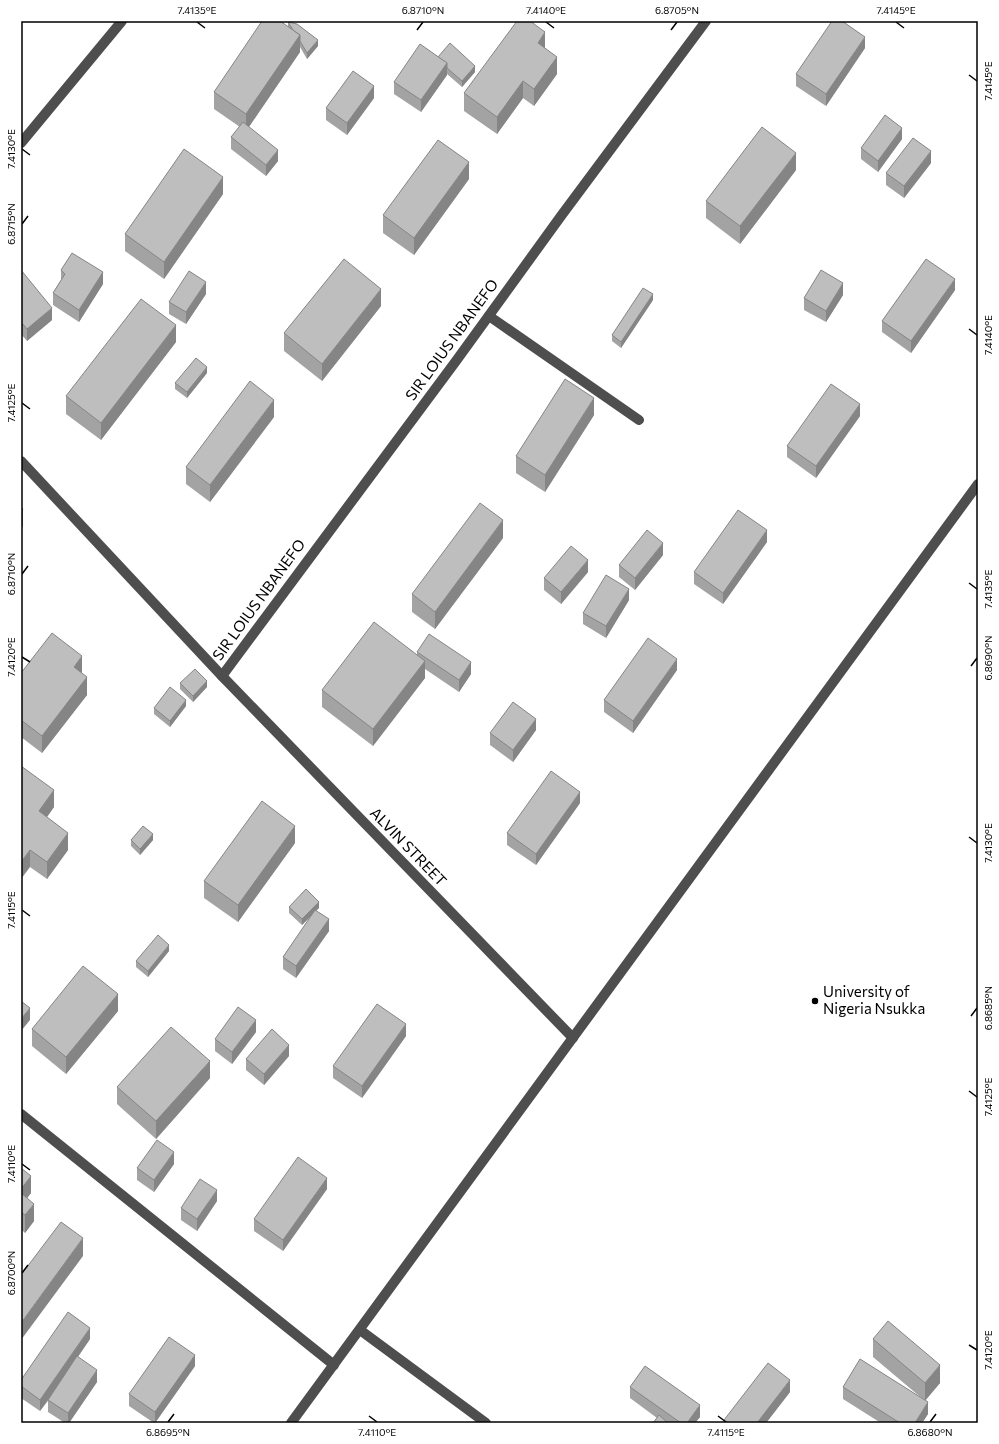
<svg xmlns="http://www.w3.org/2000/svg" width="999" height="1444" font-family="Commissioner,sans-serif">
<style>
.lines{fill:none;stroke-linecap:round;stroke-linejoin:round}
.minor{stroke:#4e4e4e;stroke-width:10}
.wall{fill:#a3a3a3}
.shaded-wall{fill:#858585}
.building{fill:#bebebe;stroke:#858585}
.ticks{fill:none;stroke:#000;stroke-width:1.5}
.poi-dot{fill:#000;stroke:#fff;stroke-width:1.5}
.labels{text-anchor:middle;stroke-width:4;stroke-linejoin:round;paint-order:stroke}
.street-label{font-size:15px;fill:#000;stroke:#fff}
.poi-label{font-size:15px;fill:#000;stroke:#fff;text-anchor:start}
.neatline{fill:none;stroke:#000;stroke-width:1.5}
.ticks-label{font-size:10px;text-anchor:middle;fill:#000}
</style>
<rect width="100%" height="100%" fill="#fff"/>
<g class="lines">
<!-- minor -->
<g class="minor">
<path d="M21,143L122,21"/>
<path d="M489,316L639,420"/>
<path d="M21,461L222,676L573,1038"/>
<path d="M222,676L456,361L561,216L706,21"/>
<path d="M21,1114L334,1365"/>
<path d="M360,1330L486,1423"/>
<path d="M291,1423L978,484"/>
</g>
</g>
<!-- wall -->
<g class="wall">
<path d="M288,22L318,46L307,59L300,47V52L249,127L278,161L266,176L231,149V137L240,127L214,109V92L288,26Z"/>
<path d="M545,48L557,74L534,106L523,98L497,134L464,111V93Z"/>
<path d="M865,48L826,106L796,86V74Z"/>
<path d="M438,57L475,72L462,87L447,74V75L421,112L394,94V82Z"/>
<path d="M374,98L347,135L326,120V108Z"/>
<path d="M902,139L878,172L861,159V148Z"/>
<path d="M931,163L904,198L886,185V173Z"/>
<path d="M796,170L740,244L706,218V201Z"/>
<path d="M469,179L414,255L383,233V215Z"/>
<path d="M223,194L164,279L125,251V234Z"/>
<path d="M21,270L52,320L27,341L21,334Z"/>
<path d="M61,270L103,284L79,322L53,305V293L61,280Z"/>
<path d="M955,290L911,353L882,332V321Z"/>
<path d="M206,294L186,324L169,314V302Z"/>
<path d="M843,295L826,322L804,310V298Z"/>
<path d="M653,300L621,348L612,341V335Z"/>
<path d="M381,306L322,381L284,351V333Z"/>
<path d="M176,342L101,440L66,414V396Z"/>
<path d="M207,373L187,398L175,389V383Z"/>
<path d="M594,415L545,492L516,473V456Z"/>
<path d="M860,416L816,478L787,457V446Z"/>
<path d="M274,417L210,502L186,484V467Z"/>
<path d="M503,538L435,629L412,612V594Z"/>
<path d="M767,542L723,604L694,584V572Z"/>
<path d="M663,555L635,590L619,577V565Z"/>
<path d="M588,572L561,604L544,590V578Z"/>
<path d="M629,600L606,638L583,624V613Z"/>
<path d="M417,652L471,674L459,692L425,669V678L373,746L322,707V690L417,654Z"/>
<path d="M677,670L633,733L604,712V700Z"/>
<path d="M21,673H82V674L87,695L42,753L21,737Z"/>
<path d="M180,683L207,687L193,702L180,689Z"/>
<path d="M186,706L170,727L154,714V708Z"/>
<path d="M536,730L513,762L490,745V733Z"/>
<path d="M21,766L54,807L47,817L68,850L47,879L30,867Z"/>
<path d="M580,803L536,865L507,845V833Z"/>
<path d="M131,840H153L140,855L131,846Z"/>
<path d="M295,843L238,922L204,898V881Z"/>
<path d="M289,907L319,908L316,910L329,931L296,978L283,969V957L312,915L302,925L289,913Z"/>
<path d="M169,951L148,977L136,967V961Z"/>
<path d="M118,1011L66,1074L32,1046V1029Z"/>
<path d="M256,1032L232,1064L215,1051V1039Z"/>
<path d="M406,1036L362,1098L333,1078V1066Z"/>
<path d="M289,1056L264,1085L246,1070V1059Z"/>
<path d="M210,1078L156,1139L117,1104V1087Z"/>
<path d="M174,1164L154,1192L137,1180V1168Z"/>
<path d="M21,1168L31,1193L27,1198L34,1221L25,1233L21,1229Z"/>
<path d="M327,1189L283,1251L254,1231V1219Z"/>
<path d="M217,1201L197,1231L181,1220V1208Z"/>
<path d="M90,1339L78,1357L97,1382L69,1423H65L48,1412V1401L40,1411L21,1398V1380Z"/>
<path d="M873,1339L940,1383L925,1400L928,1414L922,1423H881L843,1399V1387L924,1400L873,1357Z"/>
<path d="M195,1366L155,1423H154L129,1406V1394Z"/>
<path d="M630,1387L700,1417L695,1423H653L657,1418L630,1398Z"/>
<path d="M790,1392L766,1423H724V1420Z"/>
</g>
<!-- shaded-wall -->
<g class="shaded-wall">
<path d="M545,32V49L538,43Z"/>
<path d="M300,35V52L246,131V114Z"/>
<path d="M865,37V48L826,106V94Z"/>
<path d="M318,40V46L307,59V53Z"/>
<path d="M557,57V74L534,106V89Z"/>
<path d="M447,63V75L421,112V100Z"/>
<path d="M475,66V72L462,87V81Z"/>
<path d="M523,81V98L497,134V117Z"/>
<path d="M374,86V98L347,135V123Z"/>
<path d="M902,128V139L878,172V161Z"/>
<path d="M278,150V161L266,176V165Z"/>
<path d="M931,151V163L904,198V186Z"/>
<path d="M796,153V170L740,244V226Z"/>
<path d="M469,162V179L414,255V238Z"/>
<path d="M223,177V194L164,279V262Z"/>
<path d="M103,272V284L79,322V310Z"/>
<path d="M955,279V290L911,353V341Z"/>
<path d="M206,282V294L186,324V312Z"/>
<path d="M843,283V295L826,322V311Z"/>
<path d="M381,289V306L322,381V364Z"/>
<path d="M653,294V300L621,348V342Z"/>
<path d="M52,308V320L27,341V329Z"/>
<path d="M176,325V342L101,440V423Z"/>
<path d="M207,367V373L187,398V392Z"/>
<path d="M594,398V415L545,492V475Z"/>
<path d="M274,400V417L210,502V485Z"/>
<path d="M860,404V416L816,478V466Z"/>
<path d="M23,509V526L21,529V512Z"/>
<path d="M503,520V538L435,629V612Z"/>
<path d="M767,530V542L723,604V593Z"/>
<path d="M663,543V555L635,590V578Z"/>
<path d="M588,560V572L561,604V592Z"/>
<path d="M629,589V600L606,638V626Z"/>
<path d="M82,656V673L74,684V667Z"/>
<path d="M677,659V670L633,733V721Z"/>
<path d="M425,661V678L373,746V729Z"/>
<path d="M471,662V674L459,692V680Z"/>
<path d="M87,677V695L42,753V736Z"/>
<path d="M207,681V687L193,702V696Z"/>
<path d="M186,700V706L170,727V721Z"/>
<path d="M536,719V730L513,762V750Z"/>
<path d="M54,790V807L39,828V811Z"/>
<path d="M580,792V803L536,865V854Z"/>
<path d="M295,826V843L238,922V905Z"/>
<path d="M68,833V850L47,879V862Z"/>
<path d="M153,834V840L140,855V849Z"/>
<path d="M30,850V867L21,879V862Z"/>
<path d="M319,902V908L302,925V919Z"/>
<path d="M329,919V931L296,978V966Z"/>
<path d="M169,945V951L148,977V971Z"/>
<path d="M118,994V1011L66,1074V1057Z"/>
<path d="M30,1008V1020L21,1031V1019Z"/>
<path d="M256,1020V1032L232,1064V1052Z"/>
<path d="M406,1024V1036L362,1098V1086Z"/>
<path d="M289,1045V1056L264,1085V1074Z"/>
<path d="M210,1061V1078L156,1139V1121Z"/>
<path d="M174,1152V1164L154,1192V1180Z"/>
<path d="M31,1176V1193L21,1206V1189Z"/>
<path d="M327,1178V1189L283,1251V1240Z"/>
<path d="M217,1190V1201L197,1231V1219Z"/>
<path d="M34,1204V1221L25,1233V1215Z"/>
<path d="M83,1238V1256L21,1340V1323Z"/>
<path d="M90,1328V1339L40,1411V1400Z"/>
<path d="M195,1355V1366L155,1423V1412Z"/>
<path d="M940,1365V1383L925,1401V1383Z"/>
<path d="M97,1370V1382L69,1423H68V1413Z"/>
<path d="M790,1380V1392L766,1423H757Z"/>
<path d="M928,1402V1414L922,1423H915Z"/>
<path d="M700,1405V1417L695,1423H687Z"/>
</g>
<!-- building -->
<g class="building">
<path d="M262,21H280L300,35L246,114L214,92Z"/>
<path d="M517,21H530L545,32L538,43L557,57L534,89L523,81L497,117L464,93Z"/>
<path d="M832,21H842L865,37L826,94L796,74Z"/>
<path d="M288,22L297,24L318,40L307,53L300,41V35L293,30Z"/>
<path d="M450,43L475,66L462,81L447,68V63L438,57Z"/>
<path d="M420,44L447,63L421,100L394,82Z"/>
<path d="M353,71L374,86L347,123L326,108Z"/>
<path d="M885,115L902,128L878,161L861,148Z"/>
<path d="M243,122L278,150L266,165L231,137Z"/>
<path d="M762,127L796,153L740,226L706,201Z"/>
<path d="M913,138L931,151L904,186L886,173Z"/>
<path d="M438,140L469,162L414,238L383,215Z"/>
<path d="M184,149L223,177L164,262L125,234Z"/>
<path d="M72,253L103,272L79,310L53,293L65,274L61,270Z"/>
<path d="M344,259L381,289L322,364L284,333Z"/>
<path d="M926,259L955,279L911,341L882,321Z"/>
<path d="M21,270L52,308L27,329L21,322Z"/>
<path d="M821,270L843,283L826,311L804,298Z"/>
<path d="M189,271L206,282L186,312L169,302Z"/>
<path d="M643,288L653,294L621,342L612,335Z"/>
<path d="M141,299L176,325L101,423L66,396Z"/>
<path d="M196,358L207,367L187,392L175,383Z"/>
<path d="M565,379L594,398L545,475L516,456Z"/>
<path d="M250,381L274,400L210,485L186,467Z"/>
<path d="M831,384L860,404L816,466L787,446Z"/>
<path d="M480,503L503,520L435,612L412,594Z"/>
<path d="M21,507L23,509L21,512Z"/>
<path d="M738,510L767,530L723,593L694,572Z"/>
<path d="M647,530L663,543L635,578L619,565Z"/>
<path d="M571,546L588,560L561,592L544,578Z"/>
<path d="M606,575L629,589L606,626L583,613Z"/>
<path d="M374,622L425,661L373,729L322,690Z"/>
<path d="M52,633L82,656L74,667L87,677L42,736L21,720V673Z"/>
<path d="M429,634L471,662L459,680L417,652Z"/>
<path d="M648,638L677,659L633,721L604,700Z"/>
<path d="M195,669L207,681L193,696L180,683Z"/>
<path d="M170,687L186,700L170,721L154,708Z"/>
<path d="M513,702L536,719L513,750L490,733Z"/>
<path d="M21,766L54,790L39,811L68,833L47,862L30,850L21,862Z"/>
<path d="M551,771L580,792L536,854L507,833Z"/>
<path d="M262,801L295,826L238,905L204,881Z"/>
<path d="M143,826L153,834L140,849L131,840Z"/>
<path d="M306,889L319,902L302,919L289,907Z"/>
<path d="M315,910L329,919L296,966L283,957Z"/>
<path d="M158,935L169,945L148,971L136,961Z"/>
<path d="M83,966L118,994L66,1057L32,1029Z"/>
<path d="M21,1001L30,1008L21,1019Z"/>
<path d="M377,1004L406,1024L362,1086L333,1066Z"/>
<path d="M238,1007L256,1020L232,1052L215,1039Z"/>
<path d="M171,1027L210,1061L156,1121L117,1087Z"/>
<path d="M272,1029L289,1045L264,1074L246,1059Z"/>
<path d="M157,1140L174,1152L154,1180L137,1168Z"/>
<path d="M298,1157L327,1178L283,1240L254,1219Z"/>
<path d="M21,1168L31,1176L21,1189Z"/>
<path d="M200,1179L217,1190L197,1219L181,1208Z"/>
<path d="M21,1193L34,1204L25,1215L21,1212Z"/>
<path d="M61,1222L83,1238L21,1323V1275Z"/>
<path d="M68,1312L90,1328L40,1400L21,1386V1380Z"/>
<path d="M888,1321L940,1365L925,1383L873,1339Z"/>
<path d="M169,1337L195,1355L155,1412L129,1394Z"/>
<path d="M77,1356L97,1370L68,1413L48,1400Z"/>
<path d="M860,1359L928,1402L915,1423H900L843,1387Z"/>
<path d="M768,1363L790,1380L757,1423H729L724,1420Z"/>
<path d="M645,1366L700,1405L687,1423H681L630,1387Z"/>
<path d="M659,1415L668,1423H653Z"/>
</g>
<!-- ticks -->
<path class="ticks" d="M197,22L205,28M546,22L554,28M896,22L904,28M417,30L423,22M671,30L677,22M969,75L977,81M22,149L30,155M22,224L28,216M969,329L977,335M22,403L30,409M22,574L28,566M969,583L977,589M22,657L30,662M971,666L977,658M969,837L977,843M22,910L30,916M971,1016L977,1008M969,1091L977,1097M22,1164L30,1170M22,1273L28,1265M969,1345L977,1350M369,1416L377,1422M718,1416L726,1422M168,1422L174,1414M930,1422L936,1414"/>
<!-- markers -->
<circle class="poi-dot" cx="815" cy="1001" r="4"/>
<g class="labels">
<!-- street labels -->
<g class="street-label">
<text transform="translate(452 340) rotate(-54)" y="5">SIR LOIUS NBANEFO</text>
<text transform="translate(259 600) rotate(-54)" y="5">SIR LOIUS NBANEFO</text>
<text transform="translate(408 847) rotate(46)" y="5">ALVIN STREET</text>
</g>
<!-- poi labels -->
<g class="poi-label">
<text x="823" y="997">University of<tspan x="823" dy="17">Nigeria Nsukka</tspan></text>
</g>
</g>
<!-- border -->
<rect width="999" height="1444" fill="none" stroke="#ffffff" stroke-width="44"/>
<rect x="22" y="22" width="955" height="1400" class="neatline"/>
<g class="ticks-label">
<text x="197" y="14">7.4135°E</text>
<text x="423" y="14">6.8710°N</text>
<text x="546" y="14">7.4140°E</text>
<text x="677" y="14">6.8705°N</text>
<text x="896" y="14">7.4145°E</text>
<text transform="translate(988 81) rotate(-90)" y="4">7.4145°E</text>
<text transform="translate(11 149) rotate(-90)" y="4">7.4130°E</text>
<text transform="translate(11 224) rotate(-90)" y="4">6.8715°N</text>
<text transform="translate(988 335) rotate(-90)" y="4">7.4140°E</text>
<text transform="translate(11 403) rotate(-90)" y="4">7.4125°E</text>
<text transform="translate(11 574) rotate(-90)" y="4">6.8710°N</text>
<text transform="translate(988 589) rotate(-90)" y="4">7.4135°E</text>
<text transform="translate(11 657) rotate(-90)" y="4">7.4120°E</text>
<text transform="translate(988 658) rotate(-90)" y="4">6.8690°N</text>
<text transform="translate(988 843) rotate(-90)" y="4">7.4130°E</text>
<text transform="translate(11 910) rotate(-90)" y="4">7.4115°E</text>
<text transform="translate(988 1008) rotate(-90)" y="4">6.8685°N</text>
<text transform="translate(988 1097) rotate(-90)" y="4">7.4125°E</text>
<text transform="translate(11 1164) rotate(-90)" y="4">7.4110°E</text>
<text transform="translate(11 1273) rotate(-90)" y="4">6.8700°N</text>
<text transform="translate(988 1350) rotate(-90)" y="4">7.4120°E</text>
<text x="168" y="1436">6.8695°N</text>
<text x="377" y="1436">7.4110°E</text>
<text x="726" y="1436">7.4115°E</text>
<text x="930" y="1436">6.8680°N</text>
</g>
</svg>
